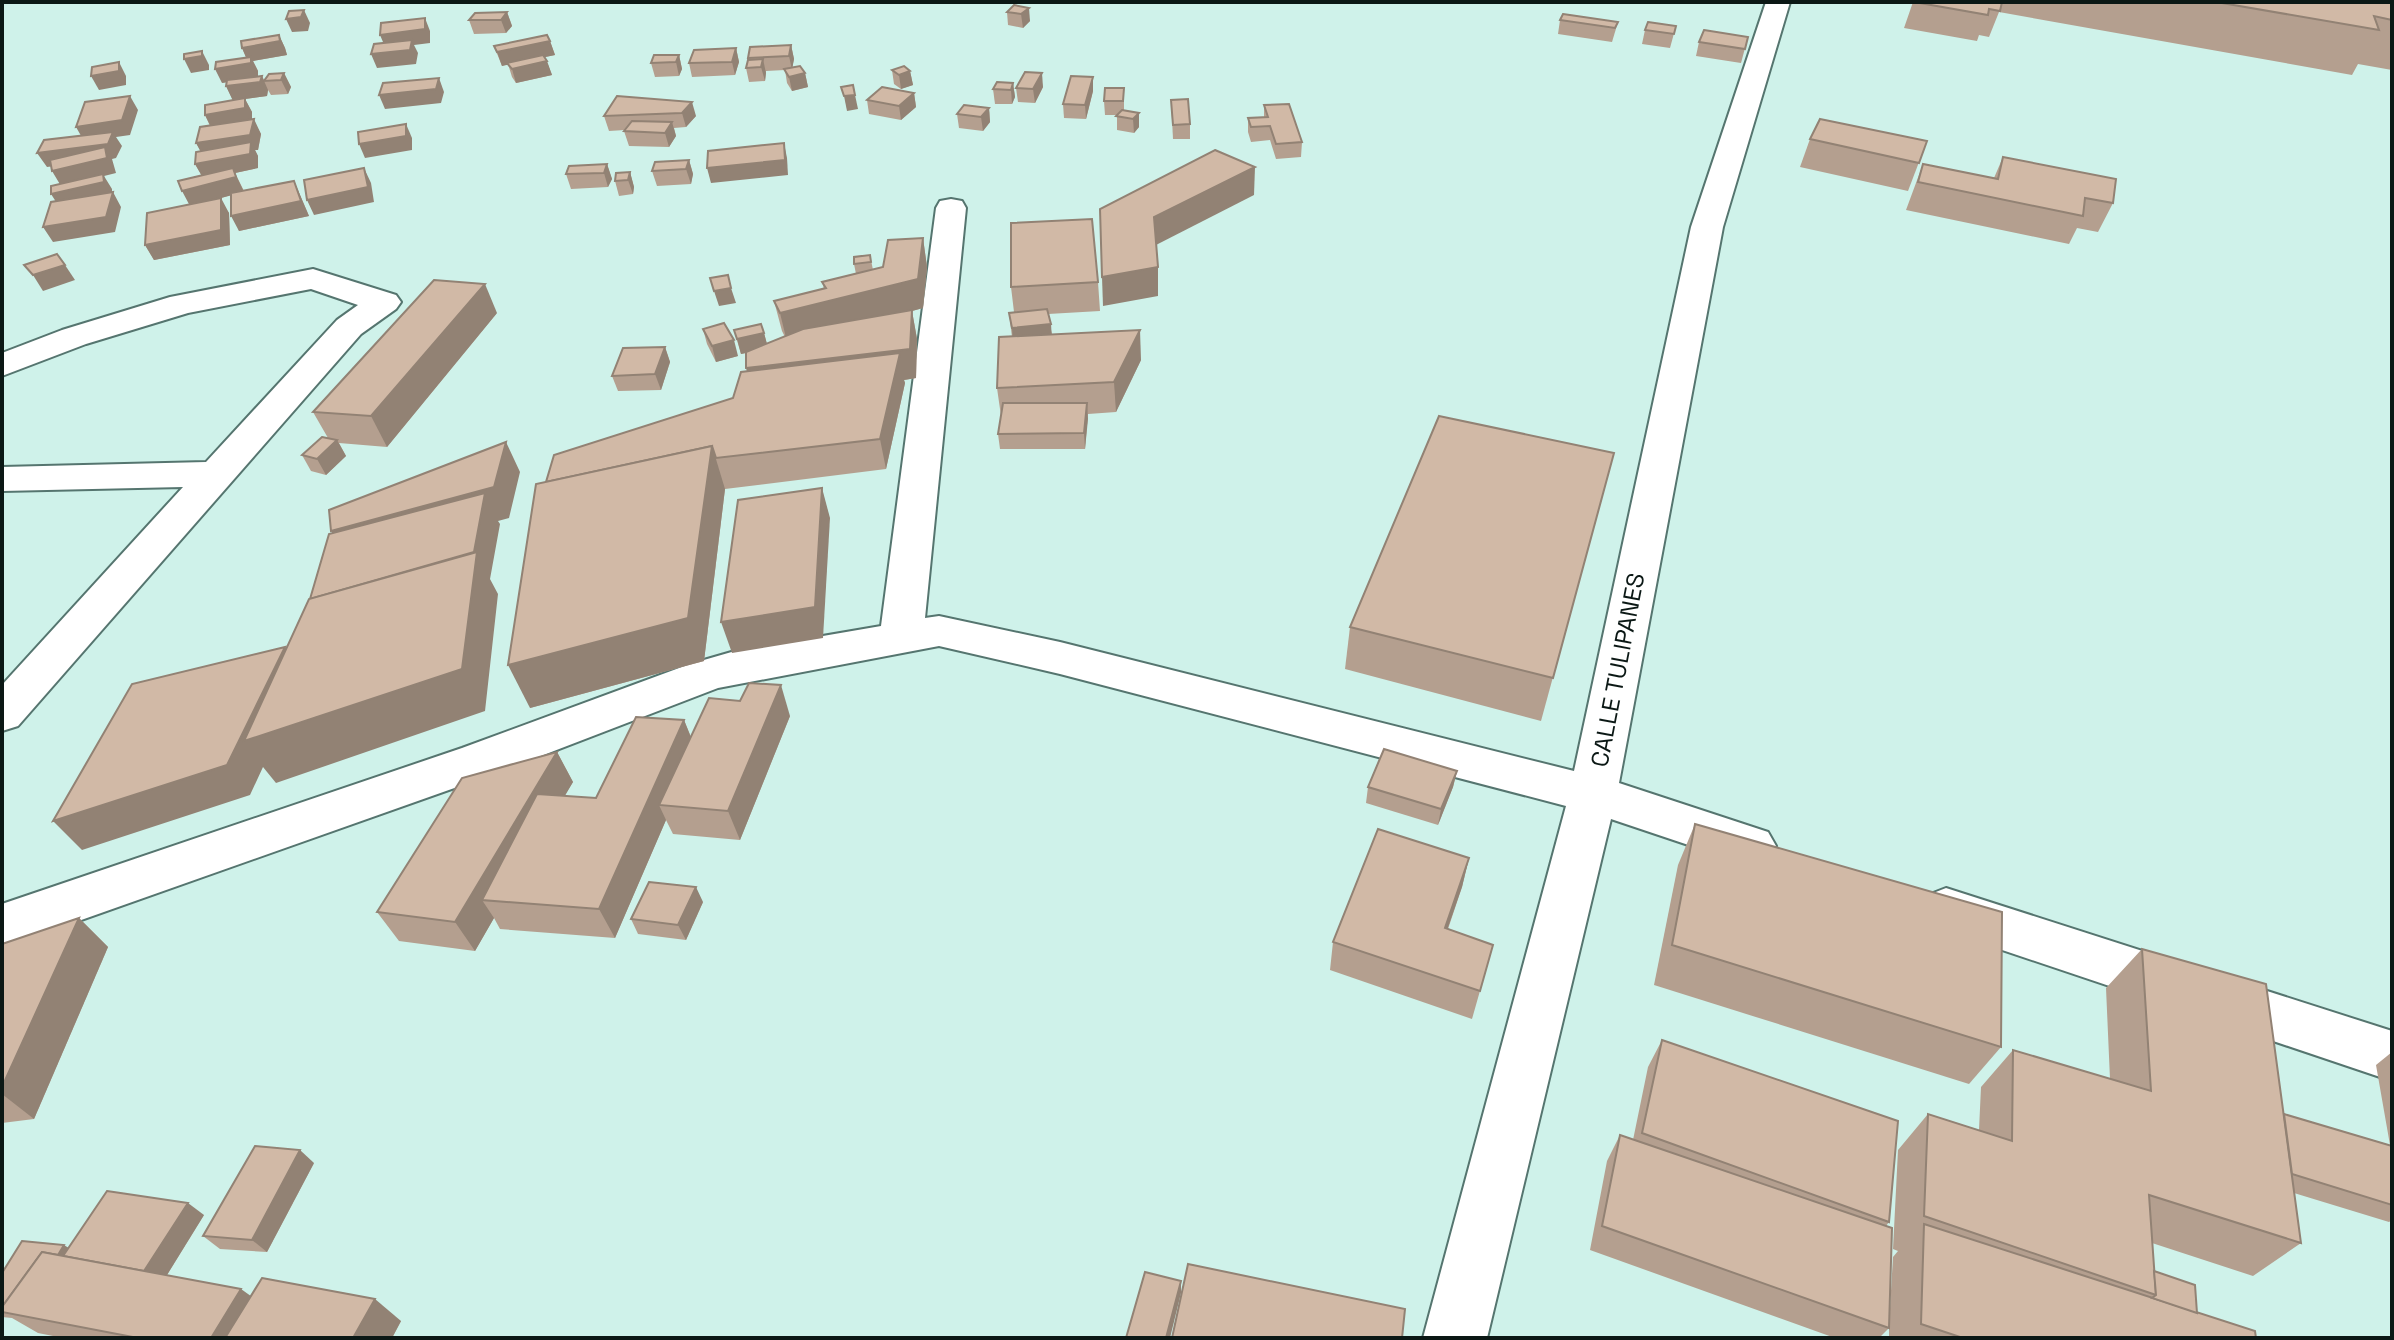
<svg xmlns="http://www.w3.org/2000/svg" width="2394" height="1340" font-family="'Space Grotesk',sans-serif">
<style>
.lines{fill:none;stroke-linecap:round;stroke-linejoin:round}
.minor-casing{stroke:#55756f;stroke-width:4}
.minor{fill:#fff;fill-rule:evenodd}
.wall{fill:#b49f8f}
.shaded-wall{fill:#928274}
.building{fill:#d1b9a6;stroke:#928274;stroke-width:2}
.labels{text-anchor:middle;stroke-width:7;stroke-linejoin:round;paint-order:stroke}
.street-label{font-size:24px;fill:#0b1815;stroke:#fff}
</style>
<rect width="100%" height="100%" fill="#cff2ea"/>
<g class="lines">
<!-- minor casing -->
<g class="minor-casing">
<g id="minor">
<path d="M1766,2H1790L1723,227L1619,783L1768,832L1776,846L1768,860L1751,866L1611,819L1487,1338H1423L1566,806L1060,674L939,646L718,688L494,774L2,948V904L462,748L690,664L735,651L881,626L936,208L940,201L951,199L962,201L966,208L925,618L939,616L1060,642L1574,771L1691,227Z"/>
<path d="M313,269L396,295L401,302L396,309L361,334L18,726L2,731V685L183,487L2,491V467L206,462L337,320L358,305L311,289L188,313L86,344L2,376V353L62,330L170,297Z"/>
<path d="M1946,888L2392,1031V1081L1928,925L1921,910L1928,895Z"/>
</g>
</g>
<!-- minor -->
<use href="#minor" class="minor"/>
</g>
<!-- wall -->
<g class="wall">
<path d="M1913,2H2392V70L2358,64L2352,75L1999,12L1989,37L1979,35L1977,41L1904,28Z"/>
<path d="M1014,5L1030,21L1023,28L1008,25L1007,12Z"/>
<path d="M507,12L512,26L506,33L474,34L469,20Z"/>
<path d="M1560,20L1618,22L1612,42L1558,34Z"/>
<path d="M1676,26L1670,48L1642,44L1645,30Z"/>
<path d="M279,35L285,48L287,55L253,61L258,71V76H262L264,80L284,73L291,87L288,94L271,95L268,90L267,96L245,99L252,112V119L261,134L258,150H255L258,156V168L235,173L244,191L294,181L309,216L239,231L231,195L218,199L229,213L230,245L154,260L145,245L189,204L202,176L195,164L201,151L196,143L210,126L205,115L233,100L226,86L227,82L222,83L246,57L242,48Z"/>
<path d="M1748,37L1741,63L1696,56L1699,42Z"/>
<path d="M550,41L555,55L545,57L552,75L516,83L512,77L508,64L502,66L494,46Z"/>
<path d="M791,45L794,59L792,68L805,73L808,87L792,91L787,83L785,70L766,71L765,81L749,82L746,68L748,58Z"/>
<path d="M736,48L739,62L735,75L692,77L689,63Z"/>
<path d="M679,55L682,69L679,76L655,77L651,63Z"/>
<path d="M892,70L910,71L913,85L901,89L894,84Z"/>
<path d="M1093,77V91L1086,119L1064,118L1063,104Z"/>
<path d="M1013,83L1015,97L1012,104H995L993,89Z"/>
<path d="M1043,87L1035,103L1018,102L1016,88Z"/>
<path d="M1124,88V110L1139,113V127L1134,133L1117,130V115H1105L1104,101Z"/>
<path d="M914,93L916,107L901,120L869,114L867,100Z"/>
<path d="M617,96L696,116L686,127L674,128L676,136L669,147L629,146L624,131L625,130L609,131L604,116Z"/>
<path d="M1171,100L1190,124V139H1173Z"/>
<path d="M1264,105L1302,142L1301,157L1276,159L1270,140L1251,142L1248,132V118L1264,117Z"/>
<path d="M989,108L990,122L983,131L959,128L957,114Z"/>
<path d="M1810,139L1927,141L1908,191L1800,167Z"/>
<path d="M2003,157L2113,203L2098,232L2077,228L2069,244L1906,210L1923,164L1994,178Z"/>
<path d="M689,160L693,174L691,184L657,186L652,171Z"/>
<path d="M607,164L612,179L608,187L571,189L566,174Z"/>
<path d="M630,172L634,187L633,194L619,196L615,181Z"/>
<path d="M923,238L927,267L923,308L912,311L917,339L916,378L904,380L905,383L886,469L725,489L704,661L530,708L546,482L733,398L747,371L746,353L741,354L734,330L764,333L767,344L785,337L782,331L774,301L824,289L822,282L856,274L854,264L870,255L873,270L883,267Z"/>
<path d="M1098,282L1100,311L1048,314L1052,335L1141,360L1116,412L1088,414L1085,449H1000L998,434L1001,416L997,388L1012,337L1009,313L1014,312L1011,287Z"/>
<path d="M497,313L387,447L339,443L346,456L326,475L311,471L302,455L328,438L313,412Z"/>
<path d="M703,329L738,356L716,362L707,344Z"/>
<path d="M665,347L670,362L661,390L618,391L612,376Z"/>
<path d="M1614,453L1541,721L1345,669L1350,627Z"/>
<path d="M790,716L740,840L673,834L666,820L615,938L500,929L494,918L475,951L399,941L377,912L557,752L573,782L564,796L596,798L684,720L691,737Z"/>
<path d="M1457,771L1453,787L1438,825L1366,803L1368,787Z"/>
<path d="M1695,824L2001,1047L1969,1084L1654,985L1678,865Z"/>
<path d="M1469,858L1462,887L1448,929L1493,945L1472,1019L1330,970L1333,942Z"/>
<path d="M703,902L686,940L638,934L631,919Z"/>
<path d="M79,918L108,947L34,1119L2,1123V944Z"/>
<path d="M2142,949L2284,1114L2390,1145L2376,1065L2392,1052V1220L2389,1222L2294,1193L2301,1243L2253,1276L2152,1243L2154,1271L2197,1313L2256,1338H1889V1328L1879,1338H1835L1590,1250L1607,1161L1620,1135L1633,1140L1648,1067L1662,1040L1889,1222L1886,1226L1889,1325L1893,1257L1898,1251L1893,1249L1898,1150L1928,1114L1979,1130L1981,1087L2013,1050L2110,1079L2106,988Z"/>
<path d="M314,1163L267,1252L220,1249L203,1236Z"/>
<path d="M204,1215L167,1275L250,1296L401,1321L392,1338H63L38,1333L12,1318L2,1317V1273L68,1248Z"/>
</g>
<!-- shaded-wall -->
<g class="shaded-wall">
<path d="M1029,8L1030,21L1023,28L1021,14Z"/>
<path d="M304,10L310,23L308,31L292,32L286,19Z"/>
<path d="M507,12L512,26L506,33L501,20Z"/>
<path d="M425,18L430,31V43L414,45L418,53L416,64L377,68L371,54L386,49L380,35Z"/>
<path d="M279,35L285,48L287,55L253,61L258,71V77L222,83L215,69L248,62L242,48Z"/>
<path d="M550,41L555,55L502,66L497,52Z"/>
<path d="M791,45L794,59L792,70L789,56Z"/>
<path d="M736,48L739,62L735,75L732,62Z"/>
<path d="M202,51L209,65V70L191,73L184,59Z"/>
<path d="M679,55L682,69L679,76L676,62Z"/>
<path d="M763,59L766,73L765,81L761,67Z"/>
<path d="M547,61L552,75L516,83L512,69Z"/>
<path d="M119,62L126,76V85L99,90L91,76Z"/>
<path d="M910,71L913,85L901,89L899,75Z"/>
<path d="M284,73L291,87L288,94L281,80Z"/>
<path d="M805,73L808,87L792,91L789,77Z"/>
<path d="M1042,73L1043,87L1035,103L1033,89Z"/>
<path d="M262,76L268,90L267,96L245,99L252,112V122L212,129L205,115L233,101L226,86Z"/>
<path d="M1093,77V91L1086,119L1085,105Z"/>
<path d="M439,78L444,92L441,103L385,109L379,95Z"/>
<path d="M1013,83L1015,97L1012,104L1011,90Z"/>
<path d="M914,93L916,107L901,120L899,106Z"/>
<path d="M855,95L858,109L847,111L844,96Z"/>
<path d="M130,96L138,110L130,135L116,137L122,146L116,158L112,159L116,173L104,176L112,189V194L113,192L121,207L115,232L53,242L43,227L60,208L51,194L61,186L52,171L93,161L47,167L37,153L84,141L76,127Z"/>
<path d="M692,102L696,116L686,127L682,113Z"/>
<path d="M989,108L990,122L983,131L981,117Z"/>
<path d="M1139,113V127L1134,133L1133,119Z"/>
<path d="M254,119L261,134L258,150H255L258,156V168L235,173L244,192L190,206L182,191L203,178L195,164L204,158L196,143Z"/>
<path d="M672,122L676,136L669,147L665,133Z"/>
<path d="M406,124L412,138V150L365,158L359,144Z"/>
<path d="M784,143L787,158L788,175L711,183L707,168Z"/>
<path d="M689,160L693,174L691,184L686,169Z"/>
<path d="M607,164L612,179L608,187L604,173Z"/>
<path d="M1255,167L1254,195L1154,246V217Z"/>
<path d="M364,168L371,183L374,202L314,215L307,200Z"/>
<path d="M630,172L634,187L633,194L628,180Z"/>
<path d="M294,181L309,216L239,231L231,216Z"/>
<path d="M221,198L229,213L230,245L154,260L145,245Z"/>
<path d="M923,238L927,267L923,308L912,311L917,339L916,378L904,380L905,383L886,469L880,439L754,398L746,368L787,342L780,313L918,279Z"/>
<path d="M65,265L75,280L43,291L33,275Z"/>
<path d="M1158,267V296L1103,306L1102,277Z"/>
<path d="M485,284L497,313L387,447L371,416Z"/>
<path d="M731,288L736,303L719,306L714,291Z"/>
<path d="M1051,324L1052,339L1013,344L1012,328Z"/>
<path d="M1140,330L1141,360L1116,412L1114,382Z"/>
<path d="M764,333L768,348L741,354L737,339Z"/>
<path d="M734,340L738,356L716,362L712,346Z"/>
<path d="M665,347L670,362L661,390L655,374Z"/>
<path d="M1087,403L1088,419L1085,449L1084,433Z"/>
<path d="M337,440L346,456L326,475L317,459Z"/>
<path d="M506,442L520,472L509,518L498,521L500,524L490,579L498,594L485,711L276,783L263,767L250,795L82,850L53,821L285,647L306,677L349,562L331,531Z"/>
<path d="M712,446L725,489L704,661L530,708L508,665Z"/>
<path d="M822,488L830,518L823,638L732,653L721,622Z"/>
<path d="M781,685L790,716L740,840L728,811Z"/>
<path d="M684,720L696,750L659,805L666,820L615,938L599,909Z"/>
<path d="M557,752L573,782L503,902L482,900L494,918L475,951L455,922Z"/>
<path d="M1457,771L1453,787L1438,825L1441,809Z"/>
<path d="M1469,858L1462,887L1438,956L1445,928Z"/>
<path d="M696,887L703,902L686,940L678,925Z"/>
<path d="M79,918L108,947L34,1119L2,1094V1087Z"/>
<path d="M300,1150L314,1163L267,1252L252,1240Z"/>
<path d="M188,1203L204,1215L162,1283L144,1271Z"/>
<path d="M64,1245L83,1257L22,1310Z"/>
<path d="M1181,1281V1293L1170,1338H1166Z"/>
<path d="M241,1289L272,1311L256,1338H211Z"/>
<path d="M375,1299L401,1321L392,1338H353Z"/>
</g>
<!-- building -->
<g class="building">
<path d="M1914,2H2002L2000,11L1989,9L1988,15Z"/>
<path d="M2216,2H2392V20L2374,16L2379,30Z"/>
<path d="M1014,5L1029,8L1021,14L1007,12Z"/>
<path d="M304,10L301,17L286,19L289,11Z"/>
<path d="M507,12L501,20H469L475,13Z"/>
<path d="M1563,14L1618,22L1615,28L1560,20Z"/>
<path d="M425,18V29L380,35L381,23Z"/>
<path d="M1648,22L1676,26L1674,34L1645,30Z"/>
<path d="M1704,30L1748,37L1745,49L1699,42Z"/>
<path d="M279,35L280,41L242,48L241,41Z"/>
<path d="M547,35L550,41L497,52L494,46Z"/>
<path d="M412,40L410,50L371,54L374,44Z"/>
<path d="M791,45L789,56L748,58L750,47Z"/>
<path d="M736,48L732,62L689,63L694,50Z"/>
<path d="M202,51V56L184,59V54Z"/>
<path d="M543,55L547,61L512,69L507,63Z"/>
<path d="M654,55H679L676,62L651,63Z"/>
<path d="M251,57V63L215,69L216,62Z"/>
<path d="M763,59L761,67L746,68L748,60Z"/>
<path d="M119,62V71L91,76L92,67Z"/>
<path d="M800,66L805,73L789,77L784,69Z"/>
<path d="M904,66L910,71L899,75L892,70Z"/>
<path d="M1025,72L1042,73L1033,89L1016,88Z"/>
<path d="M284,73L281,80L264,81L269,74Z"/>
<path d="M262,76L260,82L226,86L227,80Z"/>
<path d="M1071,76L1093,77L1085,105L1063,104Z"/>
<path d="M439,78L436,89L379,95L383,83Z"/>
<path d="M997,82L1013,83L1011,90L993,89Z"/>
<path d="M853,85L855,95L844,96L841,87Z"/>
<path d="M882,87L914,93L899,106L867,100Z"/>
<path d="M1105,88H1124L1123,101H1104Z"/>
<path d="M130,96L122,120L76,127L85,102Z"/>
<path d="M617,96L692,102L682,113L604,116Z"/>
<path d="M245,98V108L205,115V105Z"/>
<path d="M1188,99L1190,124L1173,125L1171,100Z"/>
<path d="M1289,104L1302,142L1276,144L1270,126L1251,127L1248,118L1268,117L1264,105Z"/>
<path d="M964,105L989,108L981,117L957,114Z"/>
<path d="M1122,110L1139,113L1133,119L1116,116Z"/>
<path d="M254,119L250,135L196,143L200,127Z"/>
<path d="M1820,119L1927,141L1919,163L1810,139Z"/>
<path d="M632,121L672,122L665,133L624,131Z"/>
<path d="M406,124V136L359,144L358,132Z"/>
<path d="M113,132L108,144L37,153L44,140Z"/>
<path d="M251,142L250,154L195,164L196,152Z"/>
<path d="M784,143L785,160L707,168L708,151Z"/>
<path d="M105,147L107,158L52,171L50,160Z"/>
<path d="M1215,150L1255,167L1154,217L1158,267L1102,277L1100,209Z"/>
<path d="M2003,157L2116,179L2113,203L2085,198L2083,216L1918,182L1923,164L1998,179Z"/>
<path d="M689,160L686,169L652,171L655,162Z"/>
<path d="M607,164L604,173L566,174L569,166Z"/>
<path d="M233,168L236,177L182,191L178,181Z"/>
<path d="M364,168L368,187L307,200L304,180Z"/>
<path d="M630,172L628,180L615,181L616,173Z"/>
<path d="M103,174L104,182L51,194V186Z"/>
<path d="M294,181L301,201L231,216V193Z"/>
<path d="M113,192L106,217L43,227L51,202Z"/>
<path d="M221,198V230L145,245L147,213Z"/>
<path d="M1092,219L1098,282L1011,287V223Z"/>
<path d="M923,238L918,279L780,313L774,301L826,288L822,282L883,267L888,240Z"/>
<path d="M57,254L65,265L33,275L24,265Z"/>
<path d="M870,255L871,262L854,264V257Z"/>
<path d="M728,275L731,288L714,291L710,278Z"/>
<path d="M434,280L485,284L371,416L313,412Z"/>
<path d="M1047,309L1051,324L1012,328L1009,313Z"/>
<path d="M912,310L910,349L746,368V352L803,329Z"/>
<path d="M724,323L734,340L712,346L703,329Z"/>
<path d="M761,324L764,333L737,339L734,330Z"/>
<path d="M1140,330L1114,382L997,388L999,337Z"/>
<path d="M665,347L655,374L612,376L623,348Z"/>
<path d="M900,353L880,439L716,458L712,446L546,482L554,455L733,398L741,372Z"/>
<path d="M1003,403H1087L1084,433L998,434Z"/>
<path d="M1439,416L1614,453L1553,678L1350,627Z"/>
<path d="M322,437L337,440L317,459L302,455Z"/>
<path d="M506,442L494,487L331,531L329,510Z"/>
<path d="M712,446L688,618L508,665L536,484Z"/>
<path d="M822,488L815,607L721,622L738,500Z"/>
<path d="M485,493L474,552L310,599L329,534Z"/>
<path d="M477,552L462,669L244,741L309,599Z"/>
<path d="M285,647L227,765L53,821L132,684Z"/>
<path d="M749,683L781,685L728,811L659,805L709,698L740,701Z"/>
<path d="M636,717L684,720L599,909L482,900L537,794L596,798Z"/>
<path d="M1384,749L1457,771L1441,809L1368,787Z"/>
<path d="M557,752L455,922L377,912L462,778Z"/>
<path d="M1695,824L2002,912L2001,1047L1672,945Z"/>
<path d="M1378,829L1469,858L1445,928L1493,945L1480,991L1333,942Z"/>
<path d="M649,882L696,887L678,925L631,919Z"/>
<path d="M79,918L2,1087V944Z"/>
<path d="M2142,949L2266,984L2301,1243L2149,1195L2156,1295L1924,1216L1928,1114L2012,1141L2013,1050L2151,1091Z"/>
<path d="M1662,1040L1898,1121L1889,1222L1642,1133Z"/>
<path d="M2284,1114L2392,1146V1205L2292,1174Z"/>
<path d="M1620,1135L1892,1228L1889,1328L1602,1226Z"/>
<path d="M255,1146L300,1150L252,1240L203,1236Z"/>
<path d="M107,1191L188,1203L144,1271L63,1256Z"/>
<path d="M1924,1224L2255,1331L2256,1338H1963L1921,1324Z"/>
<path d="M22,1241L64,1245L58,1255L42,1252L2,1307V1273Z"/>
<path d="M42,1252L241,1289L211,1338H138L2,1312V1307Z"/>
<path d="M1188,1264L1405,1309L1402,1338H1172Z"/>
<path d="M2154,1271L2195,1285L2197,1313L2152,1298L2156,1295Z"/>
<path d="M1145,1272L1181,1281L1166,1338H1126Z"/>
<path d="M262,1278L375,1299L353,1338H225Z"/>
</g>
<g class="labels">
<!-- street labels -->
<g class="street-label">
<text transform="translate(1618 670) rotate(-79)" y="8">CALLE TULIPANES</text>
</g>
</g>
<!-- border -->
<rect width="2394" height="1340" fill="none" stroke="#0b1815" stroke-width="8"/>
</svg>
